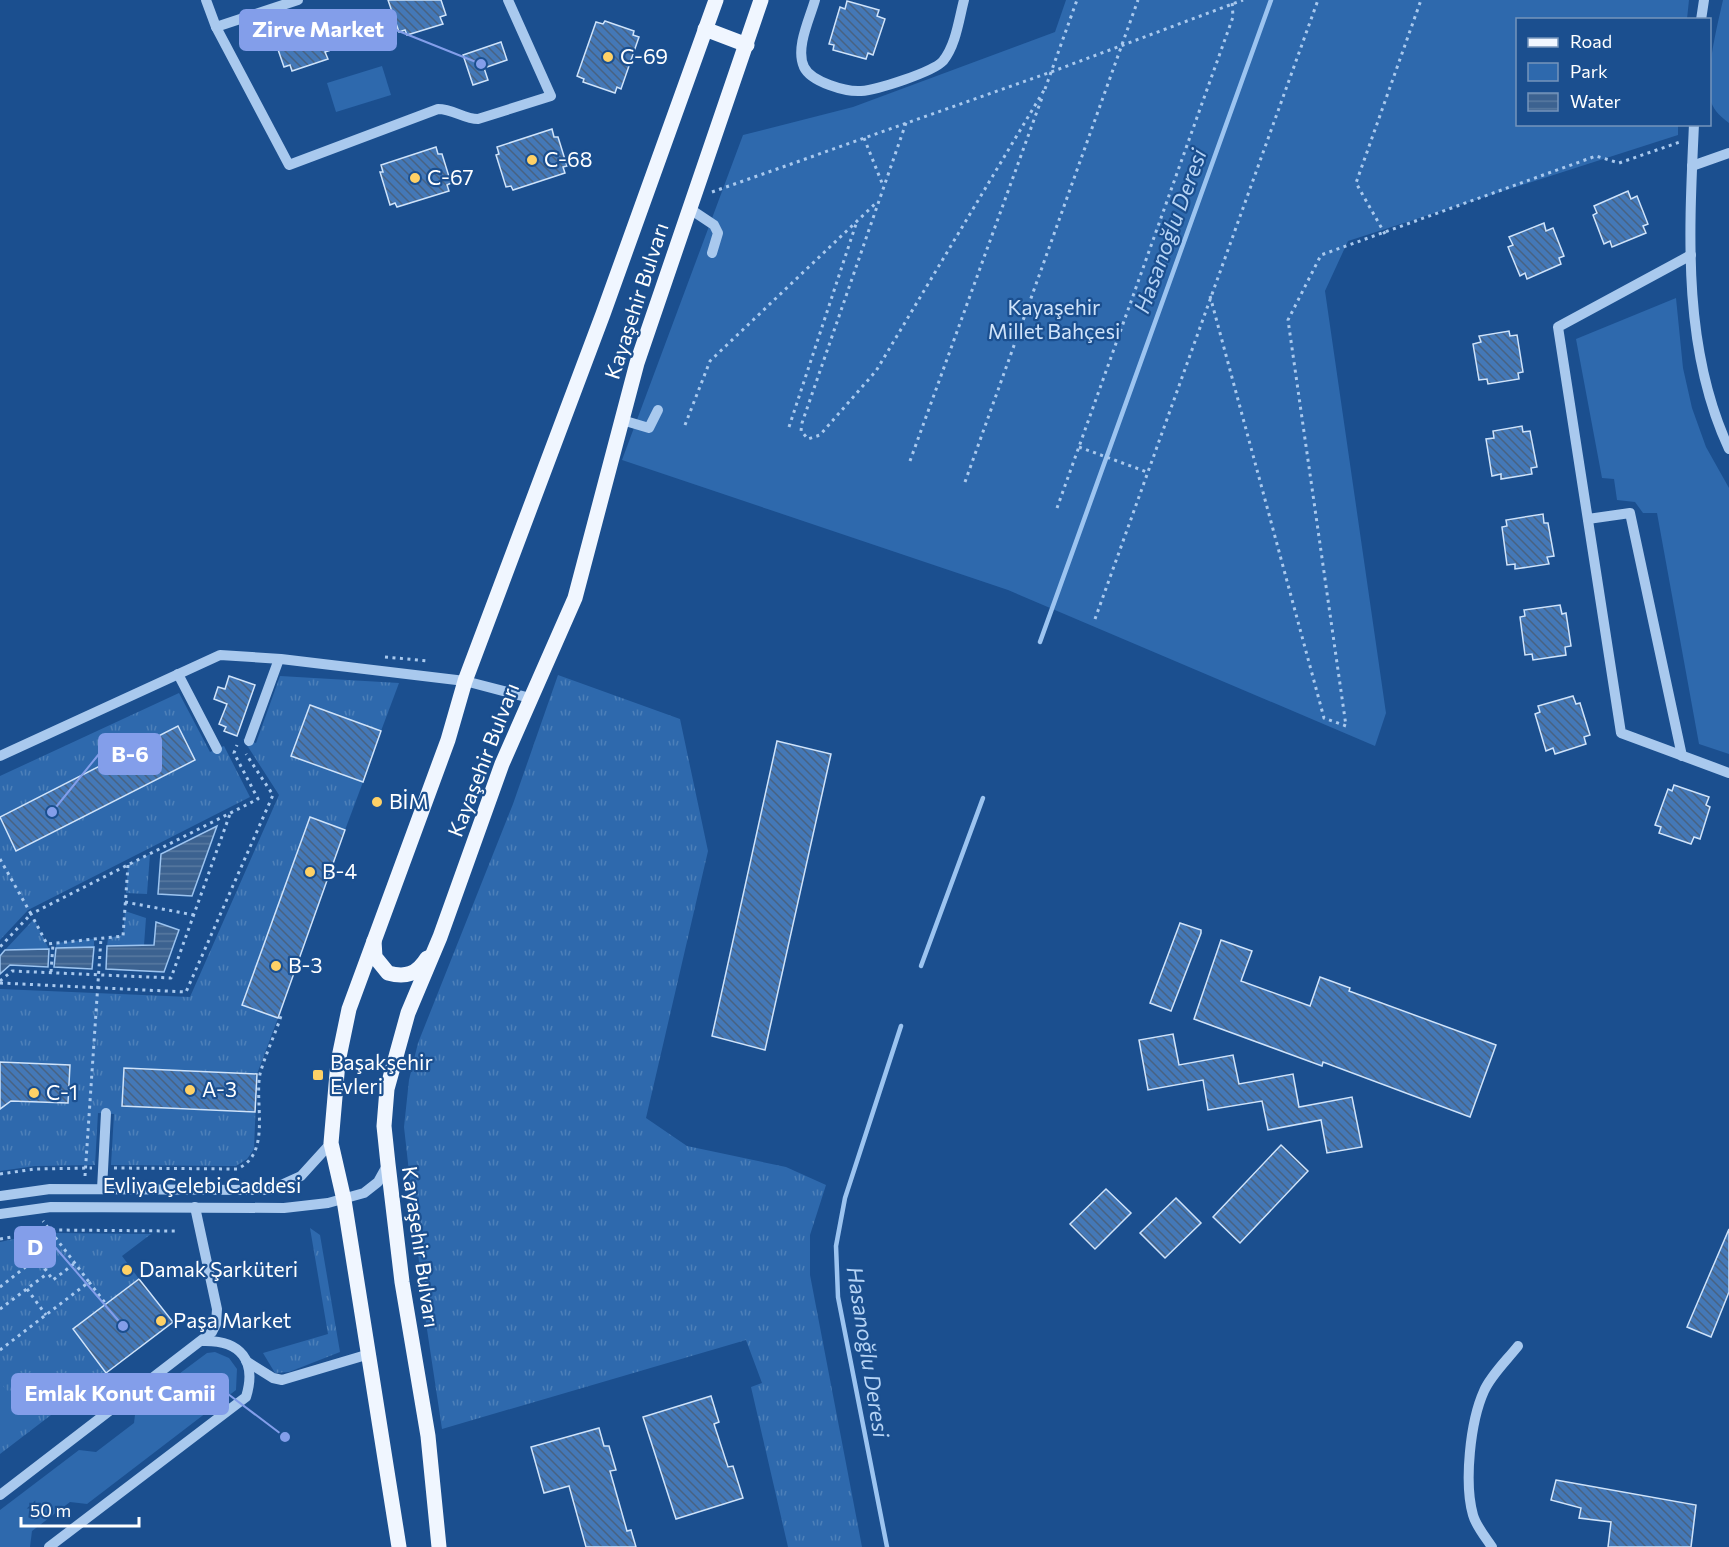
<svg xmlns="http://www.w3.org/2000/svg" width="1729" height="1547" font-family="Commissioner,sans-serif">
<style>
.grass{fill:url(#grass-tufts)}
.park{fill:#2e69ad}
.water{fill:url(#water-rules);stroke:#9cc4f0;stroke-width:1.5}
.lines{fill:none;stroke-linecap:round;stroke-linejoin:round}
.stream{stroke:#9cc4f0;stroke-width:4.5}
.building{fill:url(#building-back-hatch);stroke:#cfe3fa;stroke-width:1.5}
.path{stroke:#a9c9ee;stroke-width:3;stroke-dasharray:3 4.5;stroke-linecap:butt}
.minor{stroke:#a9c9ee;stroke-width:10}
.major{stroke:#f0f6ff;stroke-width:15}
.poi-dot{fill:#ffd166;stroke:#1b4f8f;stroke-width:2}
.labels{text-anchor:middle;stroke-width:4.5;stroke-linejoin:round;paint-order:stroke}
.poi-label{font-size:21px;fill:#fff;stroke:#1b4f8f;text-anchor:start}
.street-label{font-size:21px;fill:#fff;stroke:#1b4f8f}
.park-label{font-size:21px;fill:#cfe3fa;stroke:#1b4f8f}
.water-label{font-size:22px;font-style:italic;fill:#b5d3f5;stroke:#1b4f8f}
.leader{fill:none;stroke:#839eea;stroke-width:2}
.callout-dot{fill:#839eea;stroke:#1b4f8f;stroke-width:2}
.callout{fill:#839eea;stroke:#839eea;stroke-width:2}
.callout-label{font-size:22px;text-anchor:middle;font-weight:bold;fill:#fff}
</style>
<defs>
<pattern id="grass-tufts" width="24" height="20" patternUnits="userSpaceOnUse" patternTransform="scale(1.5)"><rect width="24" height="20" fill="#2e69ad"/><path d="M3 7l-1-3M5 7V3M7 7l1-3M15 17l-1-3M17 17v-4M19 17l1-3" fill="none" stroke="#4d80b9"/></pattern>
<pattern id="water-rules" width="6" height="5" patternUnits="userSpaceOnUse" patternTransform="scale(1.5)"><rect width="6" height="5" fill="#3c6290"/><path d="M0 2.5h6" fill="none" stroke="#597aa1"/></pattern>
<pattern id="building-back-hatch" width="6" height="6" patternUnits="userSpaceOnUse" patternTransform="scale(1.5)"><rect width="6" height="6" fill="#4478b7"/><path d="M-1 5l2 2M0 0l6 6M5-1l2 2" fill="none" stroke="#486282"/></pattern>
</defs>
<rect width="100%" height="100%" fill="#1b4f8f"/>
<!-- grass -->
<g class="grass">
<path d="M558,675L680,719L708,851L646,1118L687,1146L786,1167L826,1185L810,1235V1275L862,1547H788L751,1387L762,1383L746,1340L442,1429L425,1316L404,1127L409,1080L418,1043L513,804Z"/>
<path d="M280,676L399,683L381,731L310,705L292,756L363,782L345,830L310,817L242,1005L278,1018L257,1074L254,1149L247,1159L236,1166L111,1165L114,1114L98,1113L95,1165L35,1166L0,1171V989L190,997L279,795L243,739L256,743Z"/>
<path d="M179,693L210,752L224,746L250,797L28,910L0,940V776Z"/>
<path d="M150,854L147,894L126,893L128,865Z"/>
<path d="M125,911L146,918L144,945L107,946L108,938L123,935Z"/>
<path d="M34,919L49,949L5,950Z"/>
<path d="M94,939V947L56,948V943Z"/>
<path d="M310,1228L320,1235L340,1352L289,1372L275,1373L263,1353L328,1334Z"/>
<path d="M52,1233L151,1234L122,1256L139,1279L73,1329L106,1373L0,1454V1242L27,1236Z"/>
</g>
<!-- park -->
<g class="park">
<path d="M1066,0H1689L1687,19L1518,20V124L1678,125V135L1348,241L1325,291L1386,713L1375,746L1008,590L622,460L743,135L853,107L1055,32Z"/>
<path d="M1723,0H1729V123C1721,117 1715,112 1711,102C1703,83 1718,22 1723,0Z"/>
<path d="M382,66L391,95L336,112L327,83Z"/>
<path d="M1676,298L1683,368L1692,408L1706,447L1729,488V754L1699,744L1657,513H1643L1635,502L1617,500L1614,479L1602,478L1576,339Z"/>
<path d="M215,1352L229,1358L237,1369L236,1390L87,1504L70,1502L32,1531L30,1547H0V1510L79,1450L96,1452L134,1423L136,1406L207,1353Z"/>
<path d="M0,1382L28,1418L0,1439Z"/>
</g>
<!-- water -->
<g class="water">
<path d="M217,826L192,896L158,894L161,854Z"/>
<path d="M156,922L179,930L164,972L106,969L107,946L154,945Z"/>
<path d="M94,947L92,969L54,967L56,948Z"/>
<path d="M49,949L48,967L10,965L0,974V956L5,950Z"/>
</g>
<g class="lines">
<!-- stream -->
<g class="stream">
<path d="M1040,642L1271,0"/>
<path d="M921,966L983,798"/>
<path d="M887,1547L838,1297L836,1246L845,1198L901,1026"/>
</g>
</g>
<!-- building -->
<g class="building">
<path d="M388,0H441L446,15L440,17L443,24L407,35L405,30L399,32Z"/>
<path d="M847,1L879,10L877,16L885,19L873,55L868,53L866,59L833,50L834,45L829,44L840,7L845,9Z"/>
<path d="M312,16L314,22L321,19L331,50L325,52L328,59L292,71L290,65L284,67L273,35L277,33L276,28Z"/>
<path d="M605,21L634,31L633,35L639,37L621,89L617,87L615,93L583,82L584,79L577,76L596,22L603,24Z"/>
<path d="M501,42L507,60L484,68L488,80L473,85L463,55Z"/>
<path d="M552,129L554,137H558L567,166L563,167L565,173L513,190L511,186L506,187L496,155L499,154L497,147Z"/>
<path d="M436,147L438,154H442L451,183L447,185L449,191L397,207L395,203L390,205L380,172H383L381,165Z"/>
<path d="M1628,191L1631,199L1637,196L1648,224L1643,226L1646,233L1612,247L1610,241L1604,244L1593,215L1597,213L1594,206Z"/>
<path d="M1544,223L1546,231L1553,228L1564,256L1559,258L1561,264L1527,279L1525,273L1520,276L1508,247L1513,245L1509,237Z"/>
<path d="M1509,331L1510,336L1517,335L1523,372L1518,373L1519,379L1488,384L1487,379L1479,380L1473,344L1481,342L1479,336Z"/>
<path d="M1522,426L1523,432L1530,431L1537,467L1531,468L1532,474L1501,479V474L1492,476L1486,439L1494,438L1493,431Z"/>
<path d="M1543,514L1544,523H1548L1554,556L1547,557L1549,564L1515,569V564L1507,565L1502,527L1507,526L1506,520Z"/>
<path d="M1560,605L1562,614L1566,613L1571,646L1565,647L1566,655L1533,660L1532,654L1525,655L1520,617L1525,616L1524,610Z"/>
<path d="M229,676L255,685L237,736L224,731L226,727L219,724L227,704L214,699L218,687L225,689Z"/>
<path d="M1573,696L1576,704L1580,703L1590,735L1584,737L1586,744L1555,754L1553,748L1546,751L1535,714L1540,712L1538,706Z"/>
<path d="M310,705L381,731L363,782L291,756Z"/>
<path d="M178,726L195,760L16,851L0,817Z"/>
<path d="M777,741L831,754L765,1050L712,1036Z"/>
<path d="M1674,785L1709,797L1706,805L1710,807L1700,839L1694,837L1691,844L1659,833L1661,827L1655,825L1668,789L1672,791Z"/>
<path d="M310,817L345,830L278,1018L242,1005Z"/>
<path d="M1180,923L1201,930V933L1171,1011L1150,1003Z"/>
<path d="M1221,940L1252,951L1241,981L1310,1006L1320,977L1350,988L1349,991L1496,1045L1470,1117L1323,1062L1322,1066L1194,1019Z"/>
<path d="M1173,1034L1179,1065L1233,1055L1239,1084L1293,1074L1299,1107L1352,1097L1362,1147L1327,1153L1321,1120L1268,1130L1262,1101L1208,1110L1203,1080L1148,1090L1139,1040Z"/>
<path d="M0,1062L70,1065L68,1103L11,1101L0,1109Z"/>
<path d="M124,1068L257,1074L255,1112L122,1106Z"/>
<path d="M1281,1145L1308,1171L1240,1243L1213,1217Z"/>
<path d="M1106,1189L1131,1213L1095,1249L1070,1224Z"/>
<path d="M1176,1198L1201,1223L1165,1258L1140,1233Z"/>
<path d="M1729,1229V1292L1711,1337L1687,1327Z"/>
<path d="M139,1279L173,1322L106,1373L73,1329Z"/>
<path d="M711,1396L719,1422L714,1424L728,1467L733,1466L743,1498L676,1519L643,1417Z"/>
<path d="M599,1428L604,1446H609L616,1470L610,1471L627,1531L631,1530L636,1547H586L569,1486L544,1493L531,1447Z"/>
<path d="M1556,1480L1696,1505L1691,1547H1608L1611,1522L1579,1518L1581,1508L1551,1500Z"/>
</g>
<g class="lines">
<!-- path -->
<g class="path">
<path d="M1045,89L1077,0"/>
<path d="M906,123L802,423L801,431L808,439L820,435L876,371L1046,87"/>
<path d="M864,138L882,183"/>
<path d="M712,192L1051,72L1243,0"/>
<path d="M1385,234L1356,183L1421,0"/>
<path d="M1210,296L1324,718L1346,726L1288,320L1321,255L1596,156L1619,163L1680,142"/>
<path d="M685,425L710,361L876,203"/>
<path d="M789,427L856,224"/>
<path d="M1079,447L1147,472"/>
<path d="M910,461L1043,95"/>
<path d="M965,482L1138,0"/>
<path d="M1057,508L1233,17L1232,0"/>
<path d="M1095,619L1318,0"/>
<path d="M385,657L429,661"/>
<path d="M0,859L31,914L0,947"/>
<path d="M128,865L123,936L47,944L31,914L258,799L234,753L237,745"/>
<path d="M125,902L194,915"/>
<path d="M51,972L53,944"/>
<path d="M0,981L12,971L171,978L230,814"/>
<path d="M0,983L186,992L273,795L246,754"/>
<path d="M114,1168L237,1169C272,1154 254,1104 260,1074C265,1055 275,1035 281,1016"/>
<path d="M0,1174L35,1169L92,1168"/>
<path d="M85,1176L101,938"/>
<path d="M0,1239L52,1230L175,1231"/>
<path d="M89,1282L106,1304"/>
<path d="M0,1287L37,1258L53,1280L75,1263"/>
<path d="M27,1289L46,1315"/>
<path d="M0,1309L48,1273"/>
<path d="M0,1350L89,1282L43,1221"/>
</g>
<!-- minor -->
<g class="minor">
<path d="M206,0L216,27L289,165L438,109C453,109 464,119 478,119L551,96L508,0"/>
<path d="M815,0C810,18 795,48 804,67C811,82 846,92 861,91C877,90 933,72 943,61C956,45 959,19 964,0"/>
<path d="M1701,20L1704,0"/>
<path d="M216,27L298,0"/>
<path d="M1694,124C1689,233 1682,348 1729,449"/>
<path d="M1692,166L1729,153"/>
<path d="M690,209L714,225L718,233L712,253"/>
<path d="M1691,255L1558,327L1621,733L1729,773"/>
<path d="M622,420L649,428L658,410"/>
<path d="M1588,519L1630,513L1682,756"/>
<path d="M178,674L217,749"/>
<path d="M249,741L279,659"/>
<path d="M0,756L220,655L281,659L465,681L530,698"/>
<path d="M102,1189L106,1113"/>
<path d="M0,1196L50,1189L270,1190L301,1176L331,1143"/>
<path d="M0,1214L51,1207L284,1208L328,1203L364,1193L378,1182L388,1164"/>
<path d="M246,1361L273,1378L282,1380L366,1355"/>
<path d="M0,1495L212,1332L216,1324L217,1309L195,1207"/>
<path d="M49,1547L246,1397C257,1361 241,1340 203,1341"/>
<path d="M1492,1547C1486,1538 1476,1526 1473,1515C1464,1483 1470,1422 1484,1391C1491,1375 1507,1360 1518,1346"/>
</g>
<!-- major -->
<g class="major">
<path d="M705,29L747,45"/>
<path d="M374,941L375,957L388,973C406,978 417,974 427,958"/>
<path d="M399,1547L344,1200L331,1143L338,1062L349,1009L448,740L465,681L603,314L716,0"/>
<path d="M439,1547L428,1436L402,1282L388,1164L384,1126L387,1089L408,1013L440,937L502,764L575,598L637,363L761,0"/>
</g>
</g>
<!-- markers -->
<g class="poi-dot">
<circle cx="608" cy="57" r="6"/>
<circle cx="532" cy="160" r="6"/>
<circle cx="415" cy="178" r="6"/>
<circle cx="377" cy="802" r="6"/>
<circle cx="310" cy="872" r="6"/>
<circle cx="276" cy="966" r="6"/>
<rect x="312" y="1069" width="12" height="12" rx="3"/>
<circle cx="190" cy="1090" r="6"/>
<circle cx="34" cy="1093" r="6"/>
<circle cx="127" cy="1270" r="6"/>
<circle cx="161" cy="1321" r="6"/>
</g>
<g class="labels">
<!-- poi labels -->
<g class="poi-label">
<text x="620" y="64">C-69</text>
<text x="544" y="167">C-68</text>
<text x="427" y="185">C-67</text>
<text x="389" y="809">BİM</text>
<text x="322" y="879">B-4</text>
<text x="288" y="973">B-3</text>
<text x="330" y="1070">Başakşehir<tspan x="330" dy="24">Evleri</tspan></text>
<text x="202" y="1097">A-3</text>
<text x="46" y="1100">C-1</text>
<text x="139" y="1277">Damak Şarküteri</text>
<text x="173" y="1328">Paşa Market</text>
</g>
<!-- street labels -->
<g class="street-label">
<text transform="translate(637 301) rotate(-72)" y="7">Kayaşehir Bulvarı</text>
<text transform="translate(484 760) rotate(-69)" y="7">Kayaşehir Bulvarı</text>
<text x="202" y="1193">Evliya Çelebi Caddesi</text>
<text transform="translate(420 1247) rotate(82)" y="7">Kayaşehir Bulvarı</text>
</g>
<!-- park labels -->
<g class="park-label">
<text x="1054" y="315">Kayaşehir<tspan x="1054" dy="24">Millet Bahçesi</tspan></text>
</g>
<!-- water labels -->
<g class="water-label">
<text transform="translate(1170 231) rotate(-70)" y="8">Hasanoğlu Deresi</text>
<text transform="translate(868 1352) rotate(81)" y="8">Hasanoğlu Deresi</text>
</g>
</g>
<!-- callouts -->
<path class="leader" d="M481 64L396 30M52 812L99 754M123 1326L55 1247M285 1437L228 1394"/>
<g class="callout-dot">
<circle cx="481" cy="64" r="6"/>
<circle cx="52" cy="812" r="6"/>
<circle cx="123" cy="1326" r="6"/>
<circle cx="285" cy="1437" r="6"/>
</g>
<g class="callout">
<rect x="240" y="10" width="156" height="40" rx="6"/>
<rect x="99" y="734" width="62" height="40" rx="6"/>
<rect x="15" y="1227" width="40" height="40" rx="6"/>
<rect x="12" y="1374" width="216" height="40" rx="6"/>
</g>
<g class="callout-label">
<text x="318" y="37">Zirve Market</text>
<text x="130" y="762">B-6</text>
<text x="35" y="1255">D</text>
<text x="120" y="1401">Emlak Konut Camii</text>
</g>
<!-- legend -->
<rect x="1516" y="18" width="195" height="108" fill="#1b4f8f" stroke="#7695bc" stroke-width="1.5"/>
<rect x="1528" y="38" width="30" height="9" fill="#f0f6ff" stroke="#7695bc" stroke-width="1.5"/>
<text x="1570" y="48" font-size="18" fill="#ffffff">Road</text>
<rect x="1528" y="63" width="30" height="18" fill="#2e69ad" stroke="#7695bc" stroke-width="1.5"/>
<text x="1570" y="78" font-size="18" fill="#ffffff">Park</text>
<rect x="1528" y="93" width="30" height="18" fill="url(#water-rules)" stroke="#7695bc" stroke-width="1.5"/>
<text x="1570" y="108" font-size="18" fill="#ffffff">Water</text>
<!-- scale -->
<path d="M21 1517v9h118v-9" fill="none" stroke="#ffffff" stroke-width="3"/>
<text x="30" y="1517" font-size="18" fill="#ffffff" stroke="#1b4f8f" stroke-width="4.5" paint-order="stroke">50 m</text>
</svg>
